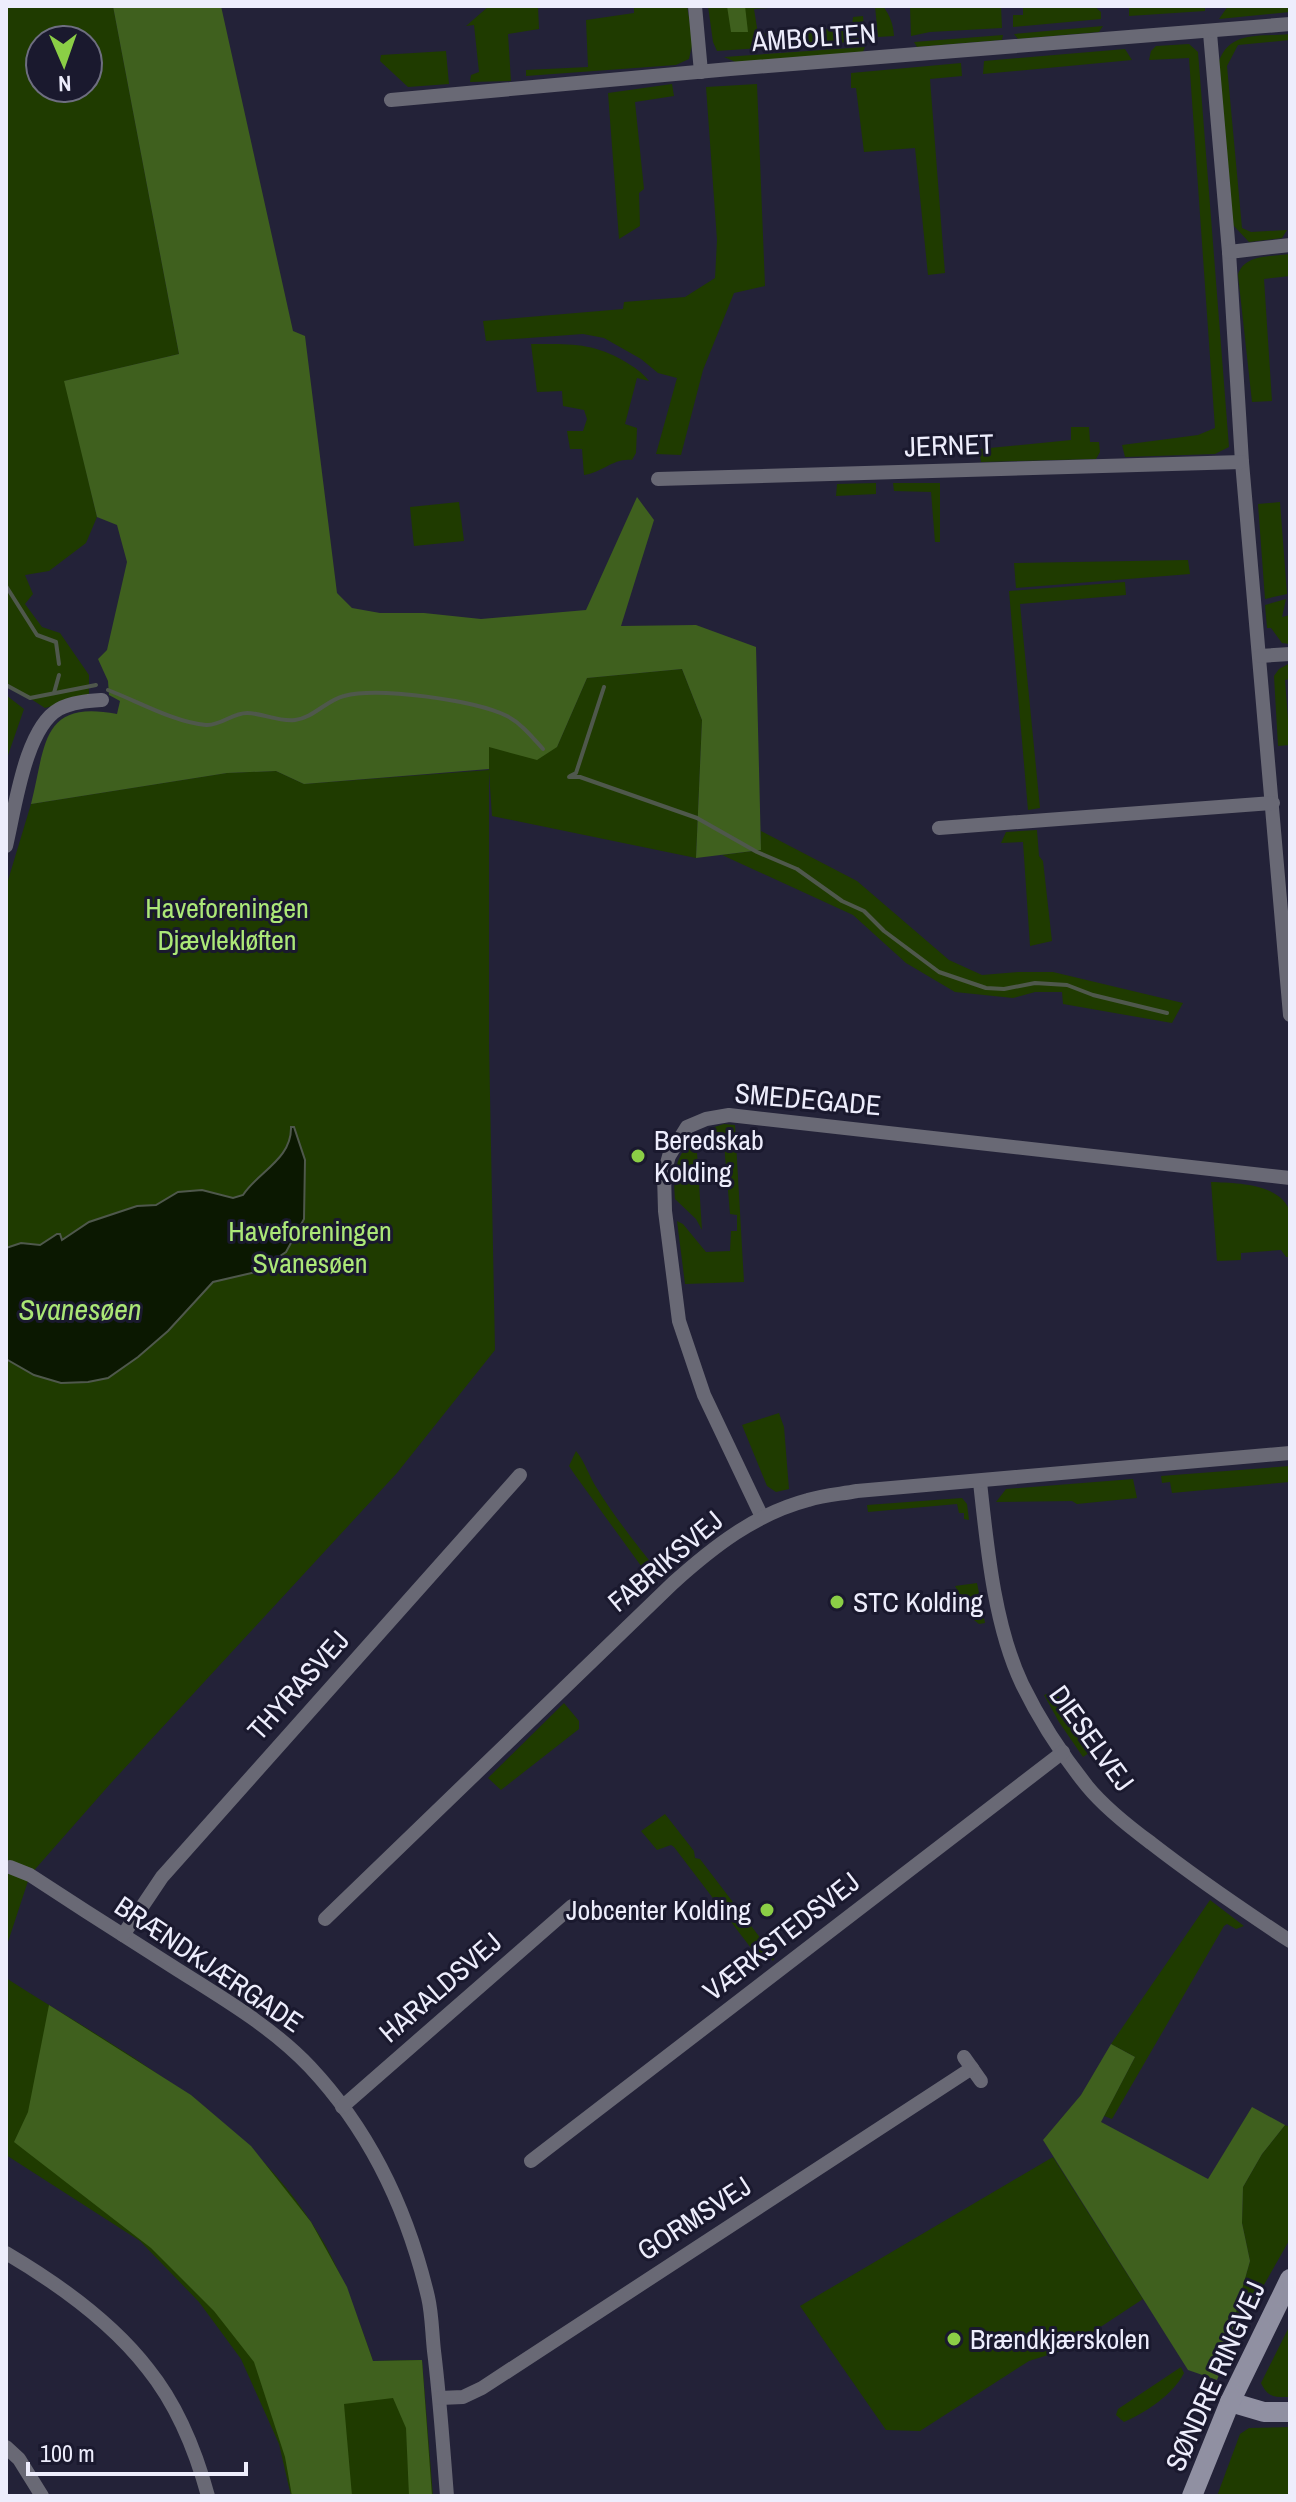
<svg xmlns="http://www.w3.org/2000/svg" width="1296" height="2502" font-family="'Archivo Narrow',sans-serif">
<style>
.green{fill:#1f3b00;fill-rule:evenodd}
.forest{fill:#3f601e}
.water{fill:#0b1801;stroke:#4f584c;stroke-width:2}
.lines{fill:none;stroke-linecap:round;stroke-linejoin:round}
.stream{stroke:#4f584c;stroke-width:4}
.street{stroke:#696975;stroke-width:14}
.secondary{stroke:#9090a2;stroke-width:20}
.poi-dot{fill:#8bce46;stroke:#1a192e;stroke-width:3}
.labels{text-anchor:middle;stroke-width:6;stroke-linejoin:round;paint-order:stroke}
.street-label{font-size:28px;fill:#ededfc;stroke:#1a192e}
.park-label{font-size:28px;fill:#ace877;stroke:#1a192e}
.poi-label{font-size:28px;fill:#ededfc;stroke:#1a192e;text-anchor:start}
.water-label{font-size:30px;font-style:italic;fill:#aae675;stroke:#1a192e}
</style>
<rect width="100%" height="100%" fill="#232238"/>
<!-- green -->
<g class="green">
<path d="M6,6H113L179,354L65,381L97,517L86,543L49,571L25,575L33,594L25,604L42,627L60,633L89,675V696L45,708L6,683ZM40,40H88V88H40Z"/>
<path d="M489,6H538L539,29L508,34L511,81L470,82L471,75L479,72L474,25L466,26Z"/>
<path d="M634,6H687L693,41L689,59L676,65L526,76V70L588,67L586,20L634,13Z"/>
<path d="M708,6H769V8L754,9L758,34L852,27L853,17L863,16L865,41L717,51L713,42Z"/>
<path d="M875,6H883C890,16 893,23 894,36L878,37Z"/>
<path d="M910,6H1001L1002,28L930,32L911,36Z"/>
<path d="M1023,6H1041V8L1094,6L1101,12V19L1013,27V15H1023Z"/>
<path d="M1129,6H1205V11L1129,16Z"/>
<path d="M1228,6H1290V12L1219,19Z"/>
<path d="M1103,26L1099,32L1018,39L1014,34Z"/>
<path d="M1290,34V40L1238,45L1227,66L1242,228L1251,232L1287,230L1282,238L1249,242L1233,225L1219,61C1230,30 1262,37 1290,34Z"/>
<path d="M1003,35L1002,40L917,47L914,42Z"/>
<path d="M1189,44L1198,52L1229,447L1215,454L1125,457L1122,445L1198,435L1215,428L1189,58L1149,60L1151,51L1156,46Z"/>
<path d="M865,47L863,52L738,63L724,57Z"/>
<path d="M1125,49L1132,60L983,74L984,61Z"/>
<path d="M446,51L449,84L408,87L380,61L381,55Z"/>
<path d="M961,63L962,76L930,79L945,273L928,275L915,148L864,152L856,88H851V73Z"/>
<path d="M672,84L674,96L635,102L644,189L639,193L640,226L619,239L608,93Z"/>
<path d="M757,84L765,286L734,293L703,370L681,455L656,454L677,378L658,373L641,359L604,338L583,334L486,341L483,321L623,309L624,302L685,297L715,278L717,240L706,87Z"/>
<path d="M1290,254V276L1264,279L1272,401L1252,402L1238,275C1244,254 1271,257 1290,254Z"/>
<path d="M531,344C567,344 592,342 624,361C634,367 642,372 649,381L637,378L625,424L637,428L636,453L632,460C613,458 602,473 584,475L582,449H570L567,431H583L587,419L584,410L563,406L562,391L537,392Z"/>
<path d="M1071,427H1089L1090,442H1099L1100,452L1096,459L981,462L979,449L1071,440Z"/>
<path d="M876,483V494L836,496L837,484Z"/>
<path d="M893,483H940V542H935L931,492L894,491Z"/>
<path d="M459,502L464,541L414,546L410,507Z"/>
<path d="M1280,502L1287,594L1265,599L1258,504Z"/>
<path d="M1188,560L1190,574L1016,588L1014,563Z"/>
<path d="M1125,582L1126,595L1020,604L1040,808L1028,810L1009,591Z"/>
<path d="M1286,599L1282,617L1290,615V644L1282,643L1271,628H1267L1265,605Z"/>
<path d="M1290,663V679L1285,680L1290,745L1278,746L1274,676L1279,669Z"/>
<path d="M682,669L702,720L696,858L492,816L489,772V1044L495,1350L397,1473L111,1783L30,1875L6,1948V887L31,804L227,773L276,771L304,784L489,770L488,746L557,747L587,678Z"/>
<path d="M6,695L24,709L6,761Z"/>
<path d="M1037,830L1039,856L1043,861L1052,941L1030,946L1023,842L1001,843L1006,832Z"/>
<path d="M761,831L857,881L949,960L982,975L1018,972H1053L1183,1003L1172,1023L1063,1004L1062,992H1035L1013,998L955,992L906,963L853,915L722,855L761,850Z"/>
<path d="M724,1124L735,1125L744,1282L685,1284L677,1221L683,1224L706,1252L730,1251L731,1231H737V1215L730,1214L723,1132H711V1128Z"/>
<path d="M696,1137L702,1230L696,1219L675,1199C673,1174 675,1154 696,1137Z"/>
<path d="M1211,1182C1235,1183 1281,1183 1290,1212C1293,1225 1290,1243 1290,1257H1286L1281,1250L1241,1253V1260L1217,1261Z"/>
<path d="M779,1413L784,1427L789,1489L776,1492L767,1486L742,1425Z"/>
<path d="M576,1451C586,1463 589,1477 598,1490C616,1519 638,1546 659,1573L656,1578L644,1570L575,1475L569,1466Z"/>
<path d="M1290,1466V1482L1172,1493L1170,1482L1162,1483L1161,1476Z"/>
<path d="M1133,1479L1137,1498L1077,1504L1072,1501L996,1502L1006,1489Z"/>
<path d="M962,1498L967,1504L969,1520L964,1519V1513H959L957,1504L868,1512L867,1505Z"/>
<path d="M977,1583L985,1623L979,1624L974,1620L955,1586Z"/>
<path d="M1056,1691L1089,1753L1083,1757L1059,1722L1044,1695Z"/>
<path d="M564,1703L579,1721V1729L501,1790L488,1778Z"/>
<path d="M665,1814L694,1851L695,1858L700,1859L775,1957L773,1961L764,1951L757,1956L674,1847L671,1845L657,1850L641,1831Z"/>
<path d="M1210,1900L1244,1926L1236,1929L1227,1924L1224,1926L1112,2119L1104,2116L1135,2057L1111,2044Z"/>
<path d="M6,1978C117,2049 237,2109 311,2222C340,2265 356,2313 373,2361L422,2360L433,2496H291L279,2444L241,2359L199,2302L140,2241L6,2155Z"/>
<path d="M1285,2125L1290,2127V2239L1231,2343L1237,2307L1250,2261L1242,2223L1243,2187L1262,2154Z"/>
<path d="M1053,2157L1143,2299L1067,2349L1029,2361L920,2431L886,2430L800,2306Z"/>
<path d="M1290,2325V2397C1275,2397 1268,2398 1261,2383Z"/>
<path d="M1181,2367L1184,2373C1173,2395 1146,2412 1124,2422L1116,2415L1118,2409Z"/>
<path d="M1290,2427V2496H1217L1240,2434L1249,2428Z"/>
</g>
<!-- forest -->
<g class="forest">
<path d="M113,6H221L293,331L305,336L337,593L352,608L380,613H424L481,619L586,610L637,497L654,520L621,626L696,625L756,647L761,850L696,858L702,720L682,669L587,678L557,747L537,760L489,747V769L304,784L276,771L227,773L31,804C46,746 40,699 117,714L120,701L109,695L108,681L98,659L107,650L127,562L117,525L97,517L64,381L179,354Z"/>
<path d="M727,6H745L748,32H731Z"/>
<path d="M49,2005L191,2095L251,2146L311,2222L347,2287L373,2361L422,2360L432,2496H409L406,2428L393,2398L344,2404L352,2496H292L285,2457L254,2362L214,2311L151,2248L14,2142L28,2112Z"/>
<path d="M1111,2044L1135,2057L1101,2122L1208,2179L1252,2107L1285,2125L1262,2154L1243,2187L1242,2223L1250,2261L1237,2307L1231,2343L1217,2380L1188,2370L1043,2140L1081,2095Z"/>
</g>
<!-- water -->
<path class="water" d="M291,1127H294L305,1160L304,1219L286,1252L256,1272L213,1282L168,1331L138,1357L108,1378L88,1382L61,1383L34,1375L6,1359V1248L21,1243L40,1245L57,1234H60L62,1240L89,1222L137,1206L156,1205L178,1192L202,1190L233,1198L243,1195C258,1172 292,1159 291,1127Z"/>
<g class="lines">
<!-- stream -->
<g class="stream">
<path d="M6,586L37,635L56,642L59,664"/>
<path d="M6,685L30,698L96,685"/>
<path d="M108,690C137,701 176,723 206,725C221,726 232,713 247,713C263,713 278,722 295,720C313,718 327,700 344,696C378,687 476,700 507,716C522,724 532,737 543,749"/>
<path d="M54,693L59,675"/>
<path d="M570,776L576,773L604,687"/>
<path d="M569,777H580L697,818L757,852L797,869L842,901L864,911L884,931L939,972L986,988L1004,989L1035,983L1067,985L1093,995L1167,1013"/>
</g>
<!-- street -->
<g class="street">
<path d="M695,6L701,72"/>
<path d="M1210,33L1229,252L1242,462L1290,1015"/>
<path d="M391,100L730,69L1290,24"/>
<path d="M1229,252L1290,245"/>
<path d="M658,479L1242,462"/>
<path d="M1260,656L1290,654"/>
<path d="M939,828L1273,803"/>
<path d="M6,846C15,809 25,728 59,709C72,702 88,701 102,700"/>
<path d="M980,1482C987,1546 994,1625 1022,1684C1039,1719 1063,1756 1087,1786C1105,1808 1128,1826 1151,1843C1196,1878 1243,1910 1290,1941"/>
<path d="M762,1517L704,1395L679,1321L665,1211L664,1174L669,1156L687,1127L706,1119L729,1115L1290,1178"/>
<path d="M10,1867L30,1875C79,1907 129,1939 178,1970C224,1999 272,2027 310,2067C370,2131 408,2212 428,2297C432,2314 432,2333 434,2351C440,2399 443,2447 447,2496"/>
<path d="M325,1919L673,1583C713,1547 755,1514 808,1500C824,1495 841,1494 857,1491L1290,1453"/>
<path d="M123,1935L162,1877L520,1475"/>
<path d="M964,2057L981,2081"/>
<path d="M342,2107L572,1906"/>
<path d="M531,2161L1063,1752"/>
<path d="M6,2253C57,2283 111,2321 148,2369C177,2405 196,2452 208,2496"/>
<path d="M440,2398L463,2397L482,2388L972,2068"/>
<path d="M6,2447L19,2459L42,2496"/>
</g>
<!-- secondary -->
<g class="secondary">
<path d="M1230,2402L1264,2412H1290"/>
<path d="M1192,2496L1230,2402L1290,2279"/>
</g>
</g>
<!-- markers -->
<g class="poi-dot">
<circle cx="638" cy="1156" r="8"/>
<circle cx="837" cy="1602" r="8"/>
<circle cx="767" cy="1910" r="8"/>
<circle cx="954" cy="2339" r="8"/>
</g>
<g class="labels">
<!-- street labels -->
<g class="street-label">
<text transform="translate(814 37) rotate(-4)" y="10">AMBOLTEN</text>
<text transform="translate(949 445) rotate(-2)" y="10">JERNET</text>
<text transform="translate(808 1099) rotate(5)" y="10">SMEDEGADE</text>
<text transform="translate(665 1561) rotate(-40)" y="10">FABRIKSVEJ</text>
<text transform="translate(298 1685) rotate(-48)" y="10">THYRASVEJ</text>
<text transform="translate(1092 1738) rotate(54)" y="10">DIESELVEJ</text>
<text transform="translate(781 1936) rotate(-38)" y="10">VÆRKSTEDSVEJ</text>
<text transform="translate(209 1964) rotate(34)" y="10">BRÆNDKJÆRGADE</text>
<text transform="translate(440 1987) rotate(-41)" y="10">HARALDSVEJ</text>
<text transform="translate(694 2218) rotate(-33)" y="10">GORMSVEJ</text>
<text transform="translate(1215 2376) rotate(-66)" y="10">SØNDRE RINGVEJ</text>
</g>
<!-- park labels -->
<g class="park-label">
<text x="227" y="918">Haveforeningen<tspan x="227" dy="32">Djævlekløften</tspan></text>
<text x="310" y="1241">Haveforeningen<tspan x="310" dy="32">Svanesøen</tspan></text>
</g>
<!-- poi labels -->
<g class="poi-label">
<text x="654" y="1150">Beredskab<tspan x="654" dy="32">Kolding</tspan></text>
<text x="853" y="1612">STC Kolding</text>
<text x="751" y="1920" text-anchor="end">Jobcenter Kolding</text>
<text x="970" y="2349">Brændkjærskolen</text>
</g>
<!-- water labels -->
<g class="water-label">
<text x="80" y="1320">Svanesøen</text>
</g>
</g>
<!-- border -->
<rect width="1296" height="2502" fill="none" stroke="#ededfc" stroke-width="16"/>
<!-- north arrow -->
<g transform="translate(64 64) rotate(178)"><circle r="38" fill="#1a192e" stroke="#6e6e80" stroke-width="2"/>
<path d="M0-6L14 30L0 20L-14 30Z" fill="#8bce46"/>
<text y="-12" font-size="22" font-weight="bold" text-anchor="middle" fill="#ededfc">N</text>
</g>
<!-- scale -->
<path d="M28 2462v12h218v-12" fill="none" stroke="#ededfc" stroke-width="4"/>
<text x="40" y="2462" font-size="24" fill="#ededfc" stroke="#1a192e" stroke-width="6" paint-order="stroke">100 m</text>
</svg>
